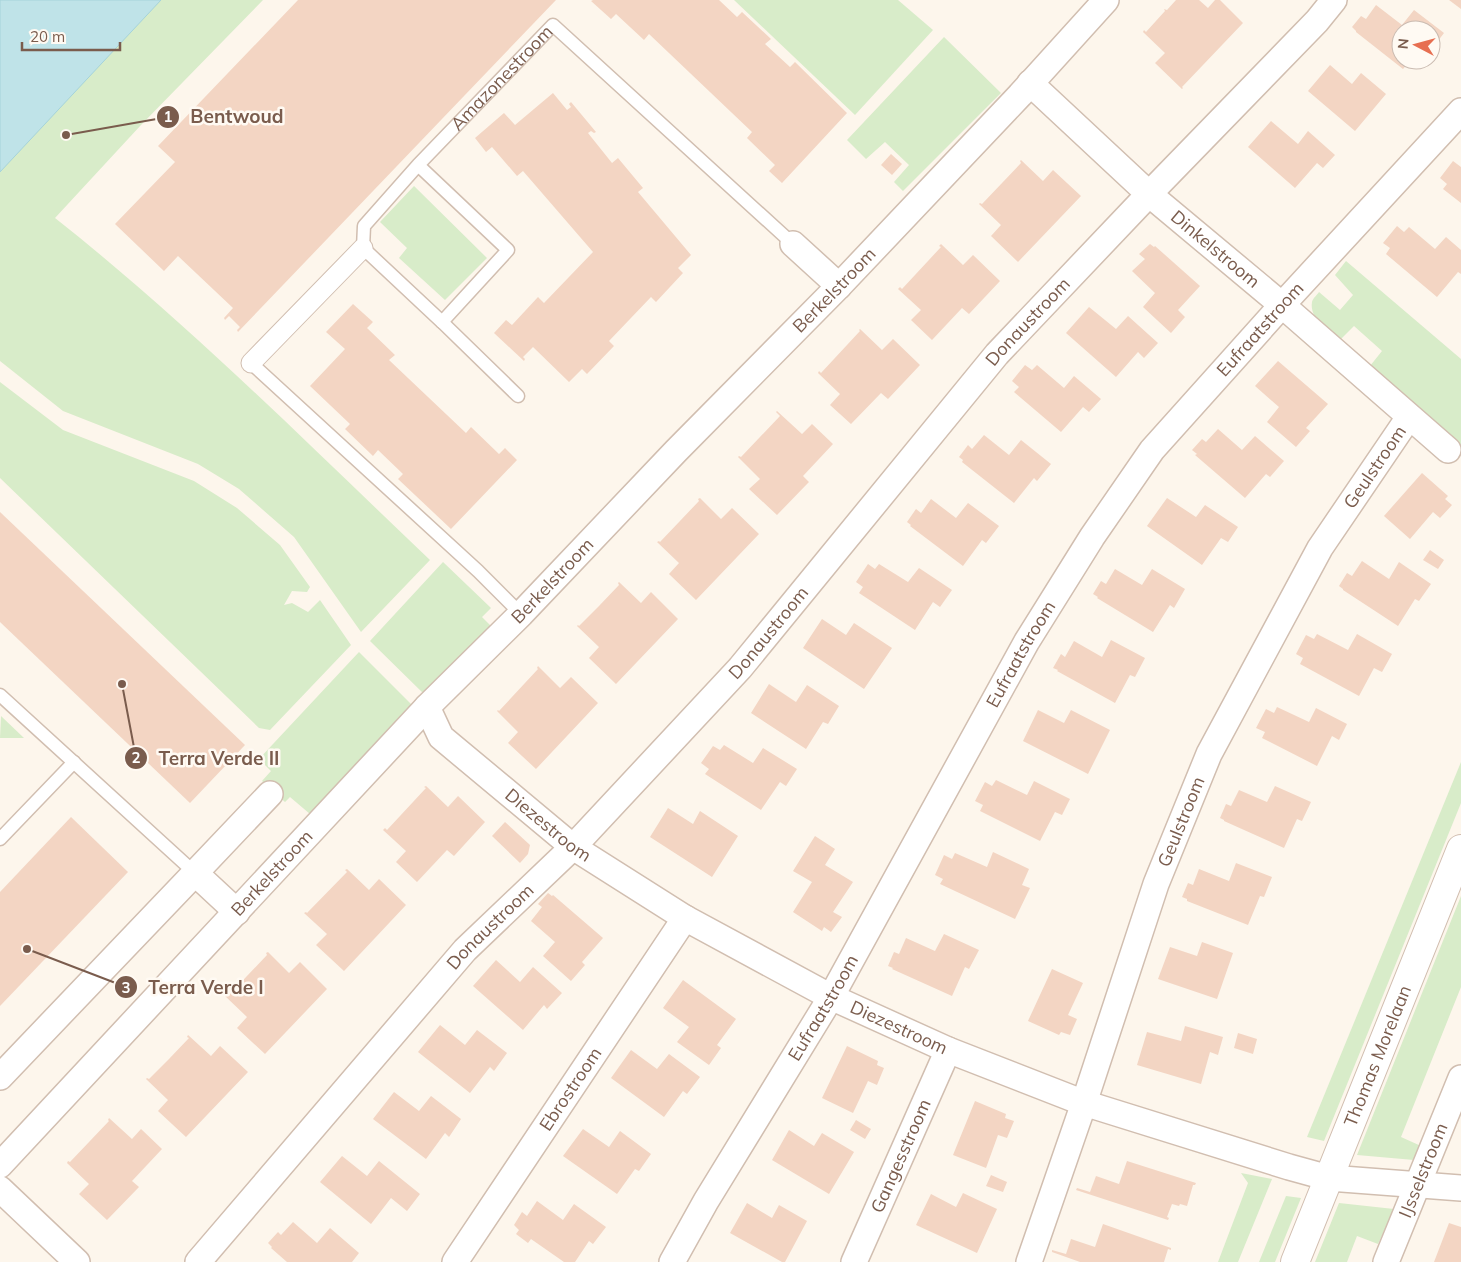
<svg xmlns="http://www.w3.org/2000/svg" width="1461" height="1262" font-family="Mulish,sans-serif">
<style>
.green{fill:#d8ecc9}
.water{fill:#bfe3e8;stroke:#a5d3da}
.building{fill:#f3d5c3}
.lines{fill:none;stroke-linecap:round;stroke-linejoin:round}
.service-casing{stroke:#d1beb0;stroke-width:15}
.pedestrian-casing{stroke:#d1beb0;stroke-width:21}
.minor-casing{stroke:#d1beb0;stroke-width:28}
.tertiary-casing{stroke:#d1beb0;stroke-width:30}
.service{stroke:#fff;stroke-width:12}
.pedestrian{stroke:#fff;stroke-width:19}
.minor{stroke:#fff;stroke-width:25}
.tertiary{stroke:#fff;stroke-width:28}
.labels{text-anchor:middle;stroke-width:5;stroke-linejoin:round;paint-order:stroke}
.street-label{font-size:18px;fill:#7a5c4d;stroke:#fffaf3}
.leader{fill:none;stroke:#7a5c4d;stroke-width:2}
.callout-dot{fill:#7a5c4d;stroke:#fffaf3;stroke-width:2}
.mark-label{font-size:15px;text-anchor:middle;font-weight:bold;fill:#fff}
.callout-label{font-size:19px;text-anchor:middle;font-weight:bold;fill:#7a5c4d;stroke:#fffaf3;stroke-width:5;stroke-linejoin:round;paint-order:stroke}
</style>
<rect width="100%" height="100%" fill="#fdf6ec"/>
<!-- green -->
<g class="green">
<path d="M0,0H263L141,125L55,218C188,323 307,443 430,560L361,632L294,537L239,489L198,464L63,411L0,361Z"/>
<path d="M734,0H898L933,30L855,115Z"/>
<path d="M944,37L1001,93L903,191L894,182L909,165L885,142L866,159L847,140Z"/>
<path d="M414,186L487,258L445,300L399,258L407,248L380,222Z"/>
<path d="M1346,261L1461,359V447L1370,366L1382,351L1354,326L1338,342C1328,331 1309,318 1312,302C1313,298 1317,295 1319,292L1340,310L1353,295L1335,275Z"/>
<path d="M0,382L63,430L194,481L237,508L280,545L310,587L307,592L292,591L284,605L292,603L308,612L320,600L351,645L270,730L259,728L0,478Z"/>
<path d="M443,562L491,608L482,617L491,626L425,695L370,641Z"/>
<path d="M359,652L414,707L310,814L290,797L285,802L262,781L271,771L259,759Z"/>
<path d="M1,716L24,738H0Z"/>
<path d="M1461,762V803L1324,1141L1307,1137Z"/>
<path d="M1461,896V987L1401,1137L1421,1146L1414,1160L1357,1155Z"/>
<path d="M1241,1173L1272,1179L1238,1262H1218L1248,1183Z"/>
<path d="M1286,1196L1301,1198L1275,1262H1259Z"/>
<path d="M1339,1203L1394,1209L1378,1244L1357,1236L1347,1262H1315Z"/>
</g>
<!-- water -->
<path class="water" d="M0,0H161L0,172Z"/>
<!-- building -->
<g class="building">
<path d="M298,0H556L238,332L237,330L240,327L229,316L225,320L224,318L233,308L178,256L164,271L115,224L175,162L158,146Z"/>
<path d="M593,0H719L737,17L742,12L771,39L765,44L790,67L795,62L847,113L782,183L769,171L775,165L747,138L752,132L649,34L644,40L616,14L611,19L591,1Z"/>
<path d="M1176,0H1199L1208,8L1215,0H1220L1243,23L1182,87L1183,88L1182,89L1155,63L1165,53L1143,32L1144,30L1146,32L1165,11L1164,9L1167,10Z"/>
<path d="M1449,0H1461V9Z"/>
<path d="M1376,5L1402,25L1414,10L1444,33L1431,50V30H1401V60H1411L1403,69L1356,32V31L1352,27L1361,16L1366,19Z"/>
<path d="M1330,65L1352,84L1361,73L1386,94L1355,131L1308,91Z"/>
<path d="M553,93L567,110L571,107L569,104L571,102L596,132L594,133L591,131L588,133L612,163L618,158L643,188L638,192L691,255L678,268L683,273L656,302L651,297L609,341L614,346L587,374L582,369L569,382L533,347L523,357L525,359L524,361L494,333L506,320L512,325L538,297L544,303L593,252L523,171L517,176L492,147L486,152L475,138L504,113L515,125Z"/>
<path d="M1271,121L1298,144L1308,131L1335,155L1323,168L1317,163L1295,188L1248,147Z"/>
<path d="M891,154L902,164L892,175L881,165Z"/>
<path d="M1021,160L1043,181L1053,170L1081,196L1018,262L991,236L1001,225L979,204L980,203L982,204L1021,163L1020,161Z"/>
<path d="M1453,161L1461,167V203L1443,189L1447,184L1440,178Z"/>
<path d="M1397,226L1404,232L1409,227L1435,249L1446,237L1461,250V274L1458,272L1437,297L1386,254L1390,248L1383,243Z"/>
<path d="M941,244L963,265L973,255L1000,281L969,314L962,308L932,340L911,320L921,310L898,289L900,287L902,289L941,247L939,246Z"/>
<path d="M1150,244L1154,247L1155,246L1200,286L1178,310L1185,317L1171,333L1143,307L1155,293L1132,271L1145,259L1139,254Z"/>
<path d="M353,304L373,322L367,328L395,355L389,360L466,433L471,427L499,454L505,448L517,460L451,529L398,479L403,474L378,450L373,456L345,429L350,424L310,386L345,349L326,332Z"/>
<path d="M1089,307L1116,329L1128,316L1158,343L1144,358L1138,352L1116,377L1066,333Z"/>
<path d="M860,329L882,350L893,339L920,365L888,399L881,393L851,424L830,405L840,394L818,373L819,371L821,373L860,331L859,330Z"/>
<path d="M1278,361L1328,404L1306,428L1310,431L1296,447L1267,422L1279,407L1255,386Z"/>
<path d="M1025,365L1032,370L1037,365L1064,388L1074,376L1101,399L1089,412L1083,407L1061,432L1014,392L1019,387L1012,381Z"/>
<path d="M777,411L802,434L812,424L833,444L803,476L809,482L808,483L777,515L749,489L760,479L738,457L739,456L741,457L780,416L776,412Z"/>
<path d="M1218,429L1242,450L1255,436L1284,461L1270,477L1266,474L1245,498L1195,455L1197,454L1192,450L1202,439L1206,442Z"/>
<path d="M984,435L1009,455L1021,440L1051,464L1037,481L1034,478L1014,503L962,462L963,460L959,457L968,445L972,449Z"/>
<path d="M1422,473L1448,496L1445,499L1452,505L1440,518L1433,512L1410,539L1384,516Z"/>
<path d="M700,498L721,519L732,508L759,534L696,600L669,574L679,563L657,542L659,541L660,542L699,501L698,499Z"/>
<path d="M1167,498L1196,517L1205,505L1238,527L1228,542L1221,538L1202,565L1147,526Z"/>
<path d="M931,499L956,518L968,503L999,526L986,543L982,540L963,566L910,526L911,525L907,522L916,509L921,513Z"/>
<path d="M0,512L245,745L190,803L0,622Z"/>
<path d="M1430,550L1444,560L1438,569L1423,560Z"/>
<path d="M1362,561L1389,579L1399,562L1431,584L1419,601L1415,599L1398,626L1343,590V589L1339,586L1347,573L1352,576Z"/>
<path d="M868,564L875,569L879,564L908,582L919,568L952,590L940,607L933,602L915,630L859,593L863,587L856,582Z"/>
<path d="M1115,569L1142,585L1152,569L1185,589L1174,608L1170,605L1153,632L1097,598L1098,597L1093,594L1101,581L1106,584Z"/>
<path d="M619,582L641,603L651,592L678,619L616,684L589,658L599,647L577,626L578,625L579,626L599,606L619,585L618,583Z"/>
<path d="M822,619L846,635L854,623L892,648L864,689L803,648Z"/>
<path d="M1317,634L1348,650L1357,634L1392,654L1382,672L1374,668L1359,696L1300,664L1303,658L1296,654L1306,635L1314,639Z"/>
<path d="M1111,640L1145,658L1135,677L1130,675L1115,703L1057,671L1058,670L1053,668L1061,654L1065,657L1074,641L1102,657Z"/>
<path d="M538,666L560,688L571,677L598,703L536,769L508,743L518,732L497,711L498,710L499,711L538,669L537,668Z"/>
<path d="M769,684L796,702L807,685L839,706L828,724L823,722L806,749L751,713Z"/>
<path d="M1277,707L1309,722L1316,708L1347,724L1339,740L1332,736L1317,766L1262,738L1265,732L1256,728L1266,709L1274,713Z"/>
<path d="M1038,710L1064,723L1071,710L1110,730L1088,774L1023,741Z"/>
<path d="M724,745L753,763L763,748L797,769L786,786L780,782L761,810L705,774L709,769L701,763L713,746L720,750Z"/>
<path d="M996,780L1027,795L1034,781L1070,799L1062,815L1055,812L1040,841L980,811L983,805L975,801L985,782L992,786Z"/>
<path d="M426,786L448,807L458,796L485,822L454,856L447,850L417,882L396,862L406,851L383,830L385,828L387,830L426,788L424,787Z"/>
<path d="M1275,786L1311,802L1302,821L1297,819L1284,848L1224,821V820L1220,818L1226,804L1231,806L1239,790L1267,802Z"/>
<path d="M668,808L693,824L700,811L738,836L712,877L650,837Z"/>
<path d="M71,817L128,872L0,1006V892Z"/>
<path d="M505,822L530,845L528,854L520,863L492,836Z"/>
<path d="M815,836L835,849L825,865L853,882L833,912L842,917L831,932L824,927L822,931L793,912L812,882L793,871Z"/>
<path d="M993,852L1029,869L1022,885L1030,888L1015,919L940,884L943,879L935,875L944,855L952,859L955,853L987,867Z"/>
<path d="M1236,863L1272,877L1264,897L1260,896L1248,925L1187,901V899L1182,897L1188,883L1193,885L1199,869L1229,881Z"/>
<path d="M347,869L369,890L379,879L406,905L344,971L316,945L327,934L304,913L306,912L307,913L347,872L345,870Z"/>
<path d="M548,893L552,896L553,895L603,938L582,962L585,965L571,981L543,956L555,942L531,921L542,907L538,904Z"/>
<path d="M944,934L979,950L969,969L965,967L952,996L892,969L893,968L888,966L894,952L899,954L906,938L935,951Z"/>
<path d="M1202,942L1233,953L1217,999L1158,979L1170,947L1197,956Z"/>
<path d="M268,952L289,973L300,962L327,989L265,1054L237,1028L247,1017L225,996L227,995L228,996L267,955L266,953Z"/>
<path d="M496,960L520,982L533,967L562,993L547,1009L544,1005L523,1030L473,986Z"/>
<path d="M1052,969L1083,983L1068,1015L1077,1019L1070,1035L1061,1032L1059,1035L1028,1021Z"/>
<path d="M683,980L736,1019L717,1045L721,1048L709,1065L677,1042L689,1027L663,1008Z"/>
<path d="M440,1025L465,1045L477,1030L507,1053L494,1071L490,1067L470,1093L418,1052Z"/>
<path d="M1185,1026L1223,1037L1218,1055L1210,1052L1201,1084L1137,1065L1147,1032L1181,1041Z"/>
<path d="M1238,1033L1257,1039L1253,1054L1234,1048Z"/>
<path d="M188,1035L211,1056L220,1046L248,1072L186,1137L158,1111L168,1100L146,1079L147,1078L149,1079L169,1059L189,1038L187,1037Z"/>
<path d="M847,1046L878,1061L877,1065L884,1068L877,1085L868,1081L853,1113L822,1098Z"/>
<path d="M631,1050L657,1069L669,1054L700,1077L687,1094L683,1091L664,1117L611,1078Z"/>
<path d="M394,1092L419,1111L431,1096L461,1119L449,1137L445,1133L426,1159L373,1119Z"/>
<path d="M975,1101L1006,1114L1005,1118L1014,1121L1007,1138L998,1135L986,1168L953,1155Z"/>
<path d="M109,1118L132,1139L141,1129L162,1149L132,1181L139,1187L107,1220L79,1194L89,1184L67,1163L68,1161L70,1162L109,1121L108,1120Z"/>
<path d="M856,1120L871,1129L865,1139L850,1130Z"/>
<path d="M583,1129L609,1147L620,1131L651,1154L639,1171L635,1169L617,1194L563,1156Z"/>
<path d="M789,1130L814,1146L822,1133L854,1152L829,1194L772,1160Z"/>
<path d="M342,1156L367,1176L379,1161L420,1194L407,1211L391,1198L371,1224L320,1182Z"/>
<path d="M1127,1161L1196,1183L1195,1185H1193L1187,1206L1180,1204L1179,1206L1172,1204L1167,1217L1169,1218L1168,1220L1076,1190L1077,1188L1090,1192L1096,1176L1119,1184Z"/>
<path d="M991,1175L1007,1182L1003,1192L986,1186Z"/>
<path d="M963,1193L997,1209L977,1253L916,1225L931,1194L956,1207Z"/>
<path d="M537,1201L563,1220L574,1204L606,1227L593,1244L589,1241L575,1262H564L531,1239L528,1243L516,1234L519,1230L514,1225L522,1212L527,1216Z"/>
<path d="M747,1203L772,1218L779,1205L807,1221L785,1262H782L730,1233Z"/>
<path d="M293,1222L317,1243L330,1228L359,1253L352,1262H287L271,1248L272,1247L268,1243L278,1232L281,1235Z"/>
<path d="M1449,1223L1461,1227V1262H1434Z"/>
<path d="M1103,1224L1171,1248V1250L1168,1249L1164,1262H1080L1052,1252V1250L1066,1254L1071,1239L1095,1247Z"/>
</g>
<g class="lines">
<!-- service casing -->
<g class="service-casing">
<g id="service">
<path id="s1" d="M418,165L364,226L363,248L442,322L508,250L418,165L553,25L793,244"/>
<path d="M442,322L518,396"/>
<path d="M251,363L478,571L521,614"/>
<path d="M0,695L195,873"/>
<path d="M0,839L74,762"/>
</g>
</g>
<!-- pedestrian casing -->
<g class="pedestrian-casing">
<path id="pedestrian" d="M251,363L363,248"/>
</g>
<!-- minor casing -->
<g class="minor-casing">
<g id="minor">
<path id="s2" d="M1030,83L1149,194L1282,305L1448,450"/>
<path d="M793,244L839,286"/>
<path id="s3" d="M427,707L441,737L573,847L685,918L831,997L948,1050L1084,1103L1289,1167L1329,1178L1461,1188"/>
<path d="M195,873L237,912"/>
<path d="M0,1077L195,873L270,794"/>
<path id="s4" d="M0,1165L427,707L521,614L676,451L839,286L1020,95L1106,0"/>
<path d="M0,1189L77,1262"/>
<path id="s5" d="M198,1262L465,950L573,847L740,668L997,354L1149,194L1317,21L1334,0"/>
<path id="s6" d="M455,1262L685,918"/>
<path id="s7" d="M672,1262L706,1201L831,997L1027,641L1092,537L1152,450L1282,305L1461,111"/>
<path id="s8" d="M854,1262L948,1050"/>
<path id="s9" d="M1029,1262L1084,1103L1156,884L1209,754L1320,548L1409,417"/>
<path id="s10" d="M1386,1262L1461,1078"/>
</g>
</g>
<!-- tertiary casing -->
<g class="tertiary-casing">
<g id="tertiary">
<path id="s11" d="M1295,1262L1461,849"/>
</g>
</g>
<!-- service -->
<use href="#service" class="service"/>
<!-- pedestrian -->
<use href="#pedestrian" class="pedestrian"/>
<!-- minor -->
<use href="#minor" class="minor"/>
<!-- tertiary -->
<use href="#tertiary" class="tertiary"/>
</g>
<g class="labels">
<!-- street labels -->
<g class="street-label">
<text dy="6" stroke="none"><textPath href="#s1" startOffset="554">Amazonestroom</textPath></text>
<text dy="6" stroke="none"><textPath href="#s2" startOffset="249">Dinkelstroom</textPath></text>
<text dy="6" stroke="none"><textPath href="#s4" startOffset="1209">Berkelstroom</textPath></text>
<text dy="6" stroke="none"><textPath href="#s5" startOffset="1255">Donaustroom</textPath></text>
<text dy="6" stroke="none"><textPath href="#s7" startOffset="1106">Eufraatstroom</textPath></text>
<text dy="6" stroke="none"><textPath href="#s9" startOffset="871">Geulstroom</textPath></text>
<text dy="6" stroke="none"><textPath href="#s4" startOffset="804">Berkelstroom</textPath></text>
<text dy="6" stroke="none"><textPath href="#s5" startOffset="850">Donaustroom</textPath></text>
<text dy="6" stroke="none"><textPath href="#s7" startOffset="701">Eufraatstroom</textPath></text>
<text dy="6" stroke="none"><textPath href="#s9" startOffset="466">Geulstroom</textPath></text>
<text dy="6" stroke="none"><textPath href="#s3" startOffset="172">Diezestroom</textPath></text>
<text dy="6" stroke="none"><textPath href="#s4" startOffset="399">Berkelstroom</textPath></text>
<text dy="6" stroke="none"><textPath href="#s5" startOffset="445">Donaustroom</textPath></text>
<text dy="6" stroke="none"><textPath href="#s7" startOffset="296">Eufraatstroom</textPath></text>
<text dy="6" stroke="none"><textPath href="#s3" startOffset="578">Diezestroom</textPath></text>
<text dy="6" stroke="none"><textPath href="#s11" startOffset="222">Thomas Morelaan</textPath></text>
<text dy="6" stroke="none"><textPath href="#s6" startOffset="208">Ebrostroom</textPath></text>
<text dy="6" stroke="none"><textPath href="#s8" startOffset="116">Gangesstroom</textPath></text>
<text dy="6" stroke="none"><textPath href="#s10" startOffset="99">IJsselstroom</textPath></text>
</g>
</g>
<!-- callouts -->
<path class="leader" d="M66 135L168 117M122 684L136 758M27 949L126 987"/>
<g class="callout-dot">
<circle cx="66" cy="135" r="5"/>
<circle cx="122" cy="684" r="5"/>
<circle cx="27" cy="949" r="5"/>
<circle cx="168" cy="117" r="12"/>
<circle cx="136" cy="758" r="12"/>
<circle cx="126" cy="987" r="12"/>
</g>
<g class="mark-label">
<text x="168" y="122">1</text>
<text x="136" y="763">2</text>
<text x="126" y="993">3</text>
</g>
<g class="callout-label">
<text x="237" y="123">Bentwoud</text>
<text x="219" y="765">Terra Verde II</text>
<text x="206" y="994">Terra Verde I</text>
</g>
<!-- north arrow -->
<g transform="translate(1416 45) rotate(276)"><circle r="24" fill="#fffaf3" stroke="#cabbb1"/>
<path d="M0-4L9 19L0 12L-9 19Z" fill="#e76f51"/>
<text y="-8" font-size="14" font-weight="bold" text-anchor="middle" fill="#7a5c4d">N</text>
</g>
<!-- scale -->
<path d="M22 42v8h98v-8" fill="none" stroke="#7a5c4d" stroke-width="2.5"/>
<text x="30" y="42" font-size="15" fill="#7a5c4d" stroke="#fffaf3" stroke-width="4" paint-order="stroke">20 m</text>
</svg>
